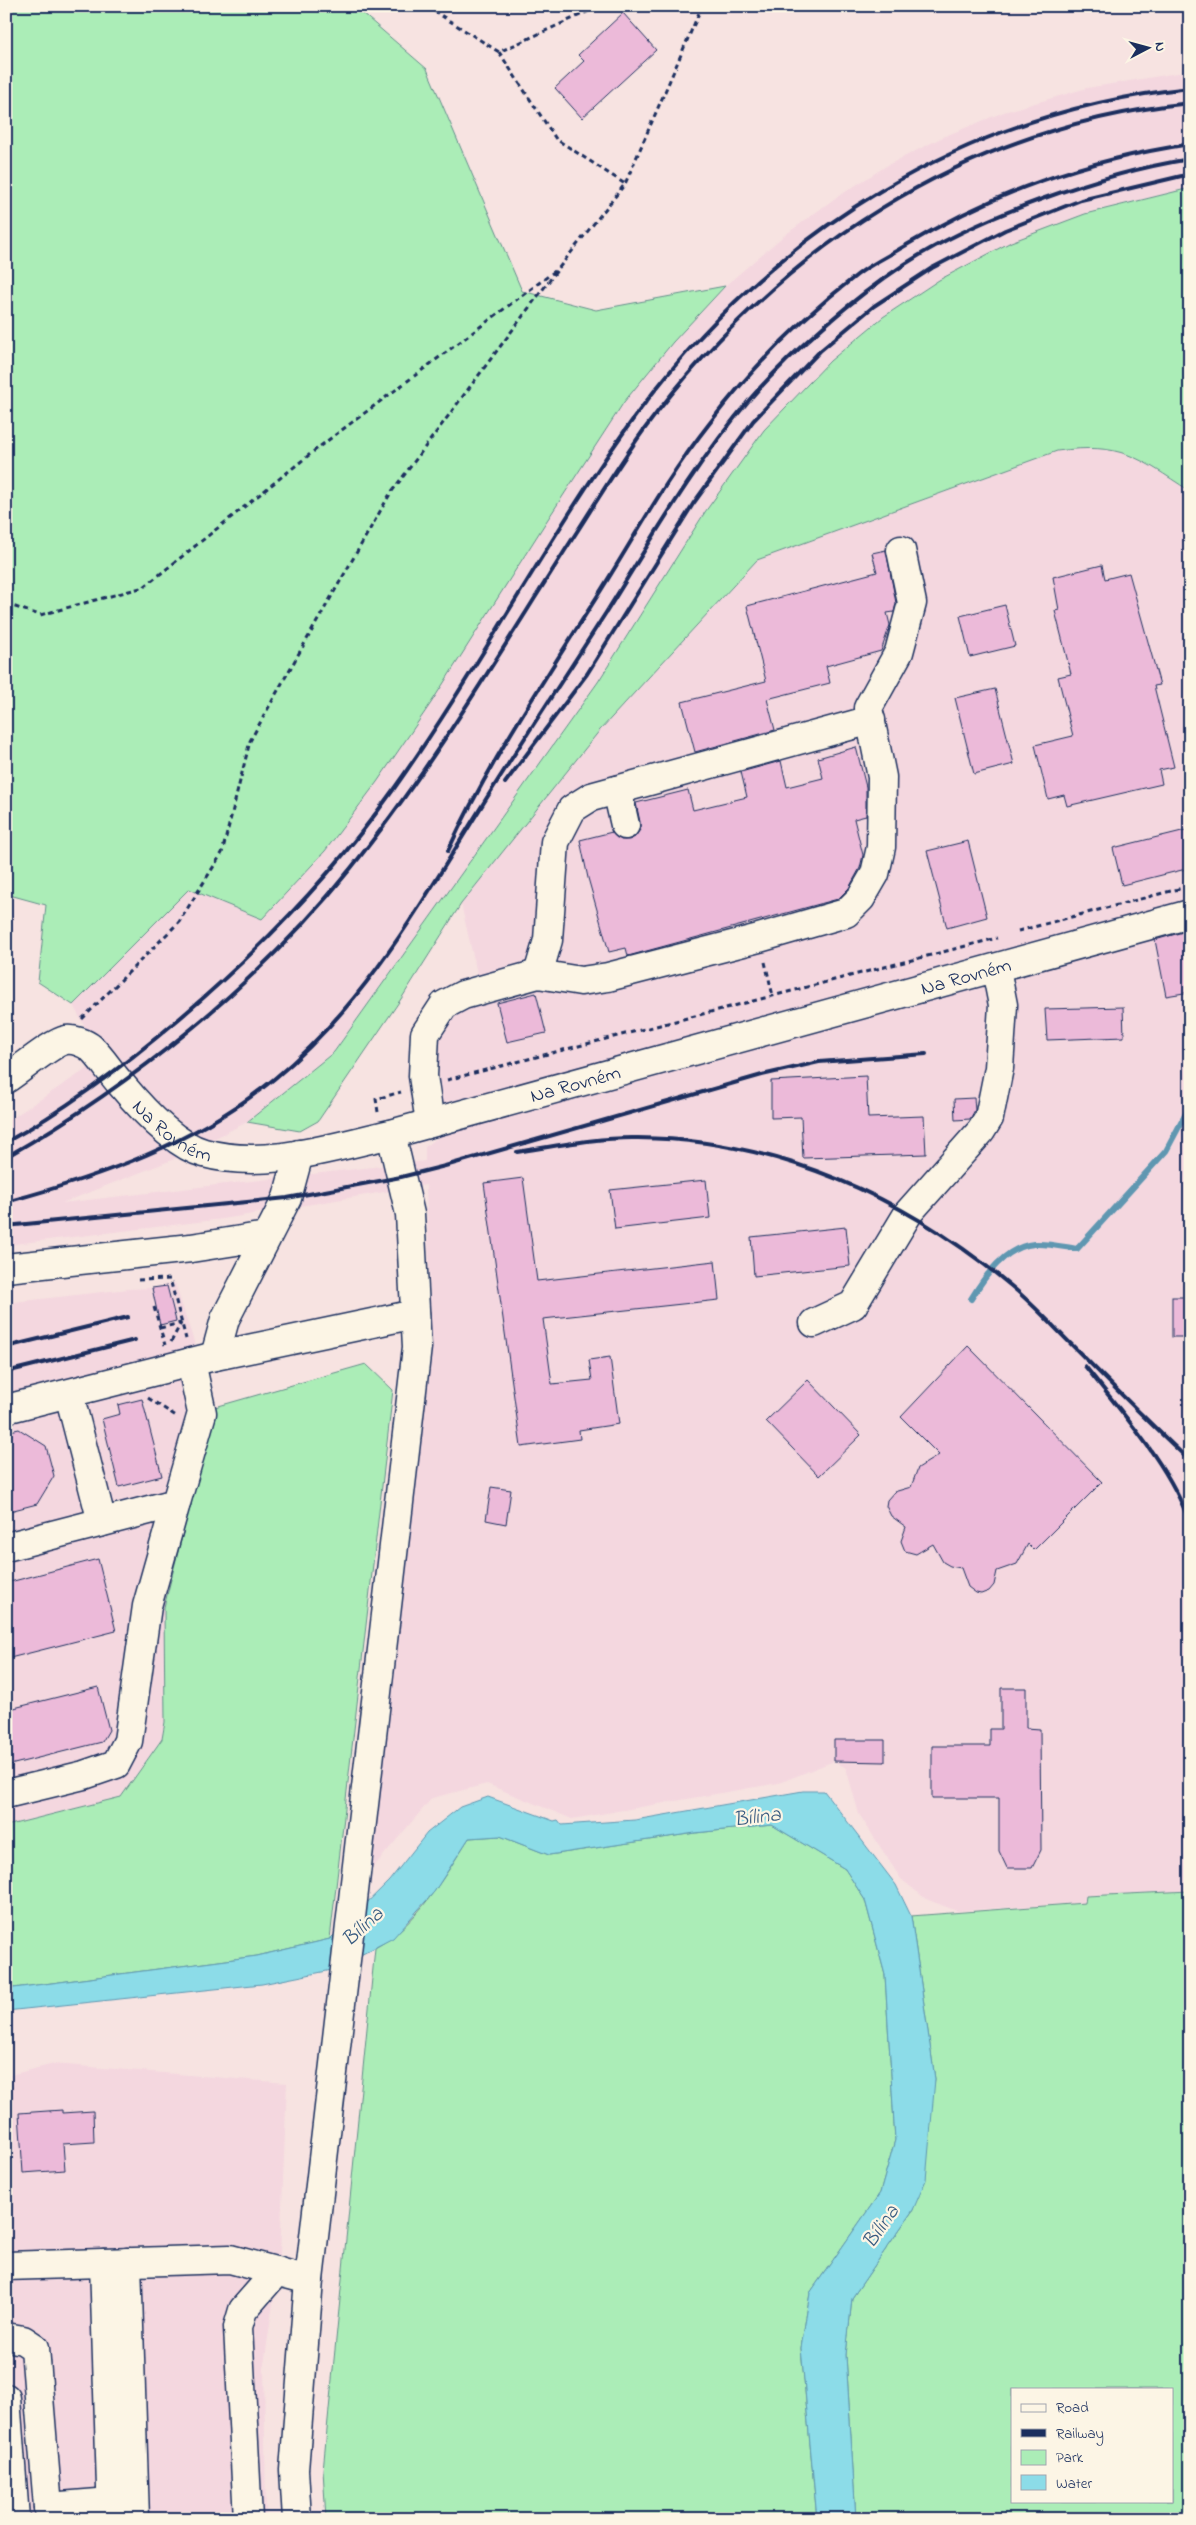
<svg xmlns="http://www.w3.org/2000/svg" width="1196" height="2525" font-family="'Indie Flower',sans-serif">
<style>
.built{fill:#f4d7df}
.green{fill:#abedb7;stroke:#638e8a;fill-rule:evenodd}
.water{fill:#8cdce8;stroke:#5f97b1}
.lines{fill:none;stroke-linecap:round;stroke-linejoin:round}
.stream{stroke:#5f97b1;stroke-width:6}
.building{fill:#ecbad9;stroke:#1b2f5e}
.minor-casing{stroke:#1b2f5e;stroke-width:31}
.path{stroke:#1b2f5e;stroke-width:3;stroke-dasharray:5 4;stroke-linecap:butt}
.minor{stroke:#fcf5e5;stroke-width:28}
.rail{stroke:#1b2f5e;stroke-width:4}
.labels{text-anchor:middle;stroke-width:4.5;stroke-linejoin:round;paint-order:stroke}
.street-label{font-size:20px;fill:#1b2f5e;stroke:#fcf5e5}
.water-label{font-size:21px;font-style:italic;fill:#375a80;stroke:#fcf5e5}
</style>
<rect width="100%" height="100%" fill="#f7e3e1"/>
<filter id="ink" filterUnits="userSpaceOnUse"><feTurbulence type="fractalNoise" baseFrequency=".02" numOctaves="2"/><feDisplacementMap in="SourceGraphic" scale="10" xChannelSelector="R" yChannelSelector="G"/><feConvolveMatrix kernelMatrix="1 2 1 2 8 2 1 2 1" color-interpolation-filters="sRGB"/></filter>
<g filter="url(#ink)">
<!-- built -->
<g class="built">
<path d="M1190,71V188L1085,214L939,280L883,317L830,361L705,512L598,682L334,1052L247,1122L172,1160L62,1203L425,1161V1147L447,1131L439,1103L434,1074L438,1034L448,1015L483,999L461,904L600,730L757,560L1057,451L1085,448L1114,450L1135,456L1190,491V1891L1086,1896L1085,1903L957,1911L926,1899L901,1879L859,1814L846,1768L834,1761L779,1783L572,1819L487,1784L432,1798L371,1870L432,1350L426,1185L223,1219L6,1245V1122L102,1059L73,1005L189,889L262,919L325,851L377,782L431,703L546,522L624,402L673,342L725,286L781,238L834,199L888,165L943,137L1004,112L1087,88Z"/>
<path d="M175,1283L215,1407L164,1607L165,1722L162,1739L121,1797L6,1826V1303L128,1289L152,1288Z"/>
<path d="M54,2064L287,2083L280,2255L264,2365L266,2519H6V2076Z"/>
</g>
<!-- green -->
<g class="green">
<path d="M6,6H354L427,69L522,291L596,310L725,286L673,342L624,402L546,522L431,703L377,782L325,851L262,919L189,889L73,1005L38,982L46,905L6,894Z"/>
<path d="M1190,188V491C1137,457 1122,442 1057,451L757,560L600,730L461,904L403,996L318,1121L300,1131L247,1122L334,1052L598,682L705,512L764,430L830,361L883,317L939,280L1011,242L1085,214Z"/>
<path d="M366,1364L393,1390L330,1939L257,1956L6,1989V1826L121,1797L162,1739L165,1722L164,1607L215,1407Z"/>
<path d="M772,1825L845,1869L865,1900L885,1975L895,2140L880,2193L810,2293L801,2348L817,2519H326L323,2470L375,1948C417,1925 444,1877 469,1838L500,1836L549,1855L695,1833Z"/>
<path d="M1190,1891V2519H856L846,2355L852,2298L913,2210L935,2079L911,1916L1085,1903L1086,1896ZM1012,2389H1172V2501H1012Z"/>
</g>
<!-- water -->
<path class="water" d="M803,1791H824L896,1885L911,1916L935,2079L926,2180L913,2210L852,2298L846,2355L856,2519H817L801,2348L810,2293L880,2193L895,2140L885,1975L865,1900L845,1869L772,1825L695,1833L549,1855L500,1836L469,1838L434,1892L393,1938L332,1970L262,1984L6,2011V1989L257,1956L330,1939L389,1881L427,1833L460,1807L488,1797L554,1821L558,1820L562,1825L635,1820Z"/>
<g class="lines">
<!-- stream -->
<path class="stream" d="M971,1299C985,1276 1005,1247 1034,1244C1048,1243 1064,1247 1077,1249L1166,1151L1190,1106"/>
</g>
<!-- building -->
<g class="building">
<path d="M623,13L656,50L582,118L555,88L584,61L578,55Z"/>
<path d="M886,550L896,603L894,612L887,613L890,625L881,651L826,666L830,683L767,699L775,730L695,752L682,702L766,681L747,606L877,572L872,553Z"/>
<path d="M1102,565L1105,579L1129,573L1160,685L1154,686L1174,767L1159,770L1162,784L1067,806L1064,795L1048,799L1035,745L1073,736L1058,677L1071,674L1055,611L1059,610L1053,577Z"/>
<path d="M1005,605L1015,646L970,657L960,616Z"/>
<path d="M995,689L1014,764L974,774L955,698Z"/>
<path d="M856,747L866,787V816L854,819L863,855L860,868L849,888L838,899L628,956L626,948L609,952L588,878L580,840L612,832L621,840H629L635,837L640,830V822L636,803L688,790L693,810L747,797L741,772L781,761L787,787L823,778L818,758Z"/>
<path d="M1190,829V868L1122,885L1113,848Z"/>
<path d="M968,841L987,917L947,928L927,851Z"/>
<path d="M1190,930V992L1166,996L1155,940Z"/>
<path d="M536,993L546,1033L507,1042L497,1003Z"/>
<path d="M1123,1007L1124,1037L1047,1040L1045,1009Z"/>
<path d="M866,1076L868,1118L924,1116L926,1154L803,1158L801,1117L771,1118V1081Z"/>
<path d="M974,1098L975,1110L970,1119L955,1120L954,1099Z"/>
<path d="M523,1178L537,1281L715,1261L719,1300L543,1319L552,1384L592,1380L589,1360L610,1357L619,1424L579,1430L580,1439L521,1447L484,1183Z"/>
<path d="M706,1180L710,1218L615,1229L610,1190Z"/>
<path d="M846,1227L850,1266L754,1276L751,1237Z"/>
<path d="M167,1286L176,1321L160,1325L152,1288Z"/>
<rect x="1172" y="1297" width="18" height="40"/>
<path d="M968,1346L1102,1482L1034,1550L1028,1544L1017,1564L997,1571L994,1585L989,1591L981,1594L976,1593L968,1587L961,1568L950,1566L943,1562L933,1544L916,1554L905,1551L901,1541L906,1527L891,1516L886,1506L887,1500L894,1492L911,1487L918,1468L939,1455L901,1417Z"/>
<path d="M808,1380L861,1435L819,1476L766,1421Z"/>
<path d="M142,1399L162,1476L119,1487L102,1419L120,1414L118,1405Z"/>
<path d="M19,1429L46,1446L54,1476L37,1504L6,1512V1432Z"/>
<path d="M491,1487L511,1490L506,1524L486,1520Z"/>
<path d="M98,1559L116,1631L6,1659V1583Z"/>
<path d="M98,1687L109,1730L102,1742L6,1766V1710Z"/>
<path d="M1001,1688H1026V1728L1040,1729L1041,1850L1032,1868H1007L999,1851V1798H932V1746H990V1729H1001Z"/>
<path d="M834,1740H885V1762L834,1761Z"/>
<path d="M62,2110V2113L93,2111L94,2142L63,2144L65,2170L23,2173L19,2113Z"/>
</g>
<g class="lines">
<!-- minor casing -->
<g class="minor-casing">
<g id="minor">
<path d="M617,790L625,825"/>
<path d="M538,974L548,940L555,842L572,809L591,797L871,720"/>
<path id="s1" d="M6,1079C20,1070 53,1042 66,1040C74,1039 85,1043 91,1048C102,1058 110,1072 120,1083C140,1107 174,1145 204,1153C265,1170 332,1147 391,1134L1190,914"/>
<path d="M430,1123L423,1076L425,1034L444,1005L463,995L538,974L581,981L608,977L759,938L846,913L861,898L875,874L881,847L882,777L868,708L899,652L912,603L901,550"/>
<path d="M6,1268L191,1248L267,1236"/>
<path d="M814,1323L853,1305L909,1212L981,1131L989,1118L999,1068L1003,1005L996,969"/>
<path d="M215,1356L225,1319L287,1198L299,1154"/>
<path d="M69,1394L102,1522"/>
<path d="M6,1409L215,1356L415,1314"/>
<path d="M6,1547L176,1503L202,1413L191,1362"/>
<path d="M6,1794L84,1775L116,1764L128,1741L147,1606L176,1503"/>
<path d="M127,2262L135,2519"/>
<path d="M104,2263L112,2519"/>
<path d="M6,2266L230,2259L309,2280"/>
<path d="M6,2337L23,2340L35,2348L49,2519"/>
<path d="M6,2398L15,2519"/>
<path d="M48,2507L111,2502"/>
<path d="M248,2519L238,2327L243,2310L277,2271"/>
<path d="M297,2519L294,2470L309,2280L417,1347L410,1214L391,1134"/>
</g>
</g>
<!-- path -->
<g class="path">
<path d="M426,6L499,52L600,6"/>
<path d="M499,52L556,139L625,184"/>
<path d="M6,604L40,615L144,587L319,447L555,271"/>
<path d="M1018,931L1190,886"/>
<path d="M765,962L773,996"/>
<path d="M82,1019L179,922L222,853L250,741L286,676L390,494L558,269L625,184L702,6"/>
<path d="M447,1080L997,938"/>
<path d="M378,1112L376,1099L401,1092"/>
<path d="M138,1280L170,1279L186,1339"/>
<path d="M154,1307L165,1345"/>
<path d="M160,1328L181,1323"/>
<path d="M171,1342L181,1323"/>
<path d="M148,1398L176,1416"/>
</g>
<!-- minor -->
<use href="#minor" class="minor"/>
<!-- rail -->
<g class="rail">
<path d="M505,783L587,674L693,504L753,421L820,351L874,306L932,268L1005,230L1081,200L1190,174"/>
<path d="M448,851C489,762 545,679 598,595C634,538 667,477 709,424C752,368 801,318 857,275C871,264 888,256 903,247C994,192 1085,160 1190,144"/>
<path d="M6,1142C69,1108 126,1064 180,1018C260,950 332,876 393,790C480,668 550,532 639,411C772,232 966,111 1190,88"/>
<path d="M517,1152C556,1146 598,1137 638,1138C777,1139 905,1197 1010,1285C1032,1303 1052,1325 1072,1345C1111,1384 1150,1424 1190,1461"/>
<path d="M6,1157C134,1084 259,983 351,868C433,766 500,652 571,541C595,504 617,467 643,431C776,251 964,126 1190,103"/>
<path d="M6,1202C102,1176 196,1143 274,1079C363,1006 418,909 478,812C520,744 564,678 607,611C652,539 695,464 750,399C791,352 853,298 905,264C980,216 1102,173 1190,159"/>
<path d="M6,1226L287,1198L401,1177L445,1166L762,1075L819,1062L926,1054"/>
<path d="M6,1347L128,1317"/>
<path d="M1085,1366C1122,1413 1171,1467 1190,1524"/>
<path d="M6,1372L135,1340"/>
</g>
</g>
</g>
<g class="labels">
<!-- street labels -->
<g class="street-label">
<text dy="7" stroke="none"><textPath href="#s1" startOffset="1041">Na Rovném</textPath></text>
<text dy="7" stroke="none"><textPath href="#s1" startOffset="636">Na Rovném</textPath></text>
<text dy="7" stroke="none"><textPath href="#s1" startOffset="216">Na Rovném</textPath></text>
</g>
<!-- water labels -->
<g class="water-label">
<text transform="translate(757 1816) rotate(-7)" y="7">Bílina</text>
<text transform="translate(362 1926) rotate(-42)" y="7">Bílina</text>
<text transform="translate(880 2226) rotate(-55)" y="7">Bílina</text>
</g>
</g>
<!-- margin -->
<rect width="1196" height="2525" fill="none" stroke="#fcf5e5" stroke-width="25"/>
<rect x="12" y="12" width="1171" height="2500" fill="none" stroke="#1b2f5e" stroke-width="2" filter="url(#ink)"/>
<!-- legend -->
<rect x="1011" y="2388" width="162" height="115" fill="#fcf5e5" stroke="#a2a6af"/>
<rect x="1021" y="2404" width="25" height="8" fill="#fcf5e5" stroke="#a2a6af"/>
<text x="1056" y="2412" font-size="15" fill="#1b2f5e">Road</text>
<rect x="1021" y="2429" width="25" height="8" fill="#1b2f5e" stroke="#a2a6af"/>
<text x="1056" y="2438" font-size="15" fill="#1b2f5e">Railway</text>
<rect x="1021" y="2450" width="25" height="15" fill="#abedb7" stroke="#a2a6af"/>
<text x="1056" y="2462" font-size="15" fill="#1b2f5e">Park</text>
<rect x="1021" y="2475" width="25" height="15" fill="#8cdce8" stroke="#a2a6af"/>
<text x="1056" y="2488" font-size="15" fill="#1b2f5e">Water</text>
<!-- north arrow -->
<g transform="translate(1148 48) rotate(84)" stroke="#fcf5e5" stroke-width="4" paint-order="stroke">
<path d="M0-4L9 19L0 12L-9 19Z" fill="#1b2f5e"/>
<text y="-8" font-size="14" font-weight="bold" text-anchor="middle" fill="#1b2f5e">N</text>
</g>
</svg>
